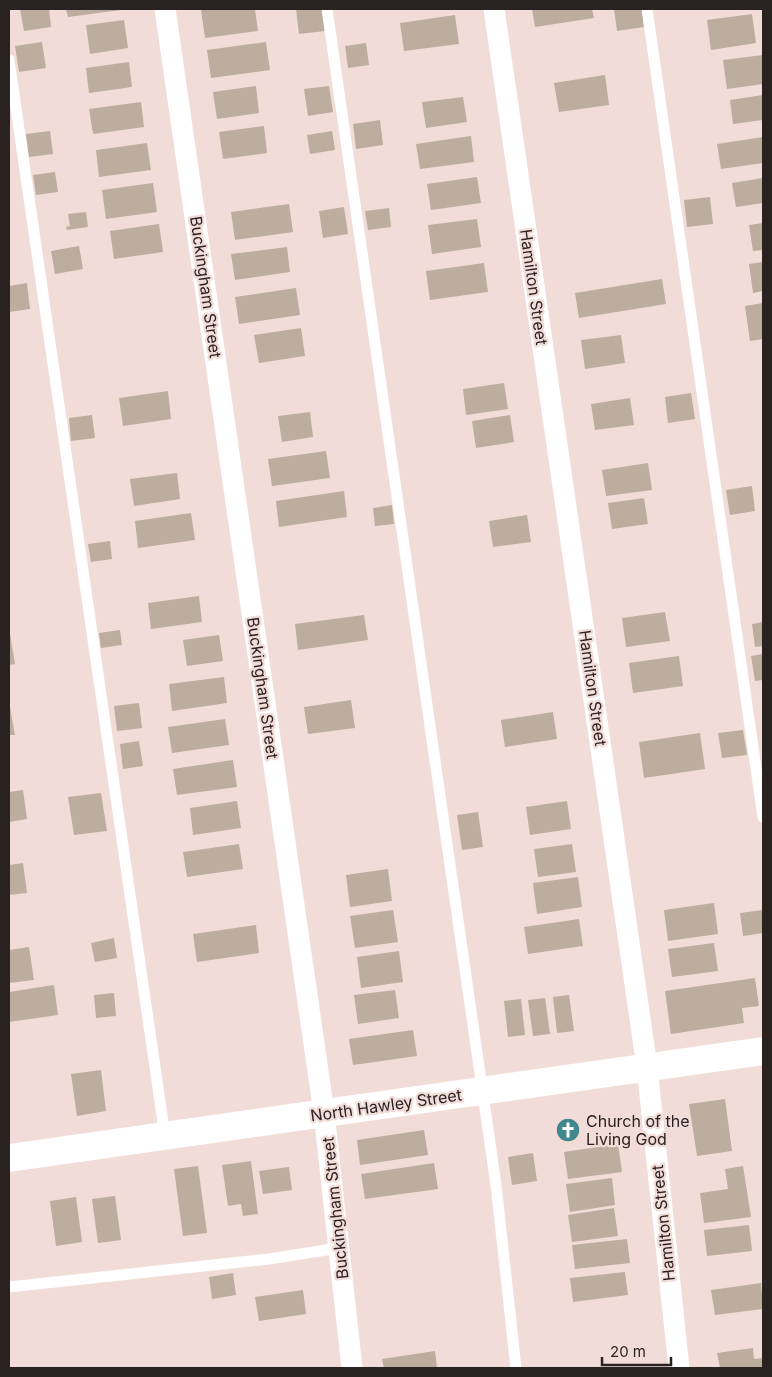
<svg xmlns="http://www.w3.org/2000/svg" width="772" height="1377" font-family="Inter,sans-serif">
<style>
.building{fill:#bcad9f}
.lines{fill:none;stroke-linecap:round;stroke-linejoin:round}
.service{stroke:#fff;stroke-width:11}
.minor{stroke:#fff;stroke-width:21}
.tertiary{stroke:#fff;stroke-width:28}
.labels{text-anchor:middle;stroke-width:4.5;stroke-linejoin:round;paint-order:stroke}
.street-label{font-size:16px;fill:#2a2221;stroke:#f2dcd7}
.poi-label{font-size:16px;fill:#2a2221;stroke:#f2dcd7;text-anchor:start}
</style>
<rect width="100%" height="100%" fill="#f2dcd7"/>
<!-- building -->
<g class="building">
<path d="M20,9H49L51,27L24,31Z"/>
<path d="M66,9H121V10L68,17Z"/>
<path d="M211,9H255L258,31L205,38L201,10Z"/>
<path d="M296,9H322L325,31L299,34Z"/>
<path d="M532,9H592L594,18L535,27Z"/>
<path d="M614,9H642L644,27L617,31Z"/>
<path d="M752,14L756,43L711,50L707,20Z"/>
<path d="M455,15L459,44L404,51L400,23Z"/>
<path d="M124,20L128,48L90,54L86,25Z"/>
<path d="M42,42L46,68L19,72L15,46Z"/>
<path d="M266,42L270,70L211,78L207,50Z"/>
<path d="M366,43L369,65L348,68L345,46Z"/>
<path d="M763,55V84L727,89L723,60Z"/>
<path d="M129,62L132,87L89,93L86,68Z"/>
<path d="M605,75L609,105L559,112L554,83Z"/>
<path d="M256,86L259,113L217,119L213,92Z"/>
<path d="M329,86L333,112L308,116L304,89Z"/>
<path d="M763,95V120L733,124L730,100Z"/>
<path d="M463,97L467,122L426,128L422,102Z"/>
<path d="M141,102L144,127L93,134L89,109Z"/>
<path d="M380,120L383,145L356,149L353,124Z"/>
<path d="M264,126L267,153L223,159L219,132Z"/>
<path d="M50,131L53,154L29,157L26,134Z"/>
<path d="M332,131L335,150L310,154L307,135Z"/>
<path d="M471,136L474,162L420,169L416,144Z"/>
<path d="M763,137V163L721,169L717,144Z"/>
<path d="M147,143L151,170L99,177L96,150Z"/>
<path d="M55,172L58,192L36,195L33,175Z"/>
<path d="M477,177L481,203L431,210L427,184Z"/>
<path d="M763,178V203L736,207L732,183Z"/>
<path d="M153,183L157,212L106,219L102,190Z"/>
<path d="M710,197L713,224L687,227L684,200Z"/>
<path d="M289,204L293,232L235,240L231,212Z"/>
<path d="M344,207L348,234L323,238L319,211Z"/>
<path d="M389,208L391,227L368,230L365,211Z"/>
<path d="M86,212L88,227L67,230L66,227L70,226L68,214Z"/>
<path d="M477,219L481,247L432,254L428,225Z"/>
<path d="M763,223V250L753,251L749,225Z"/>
<path d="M159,224L163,252L114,259L110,231Z"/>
<path d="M79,246L83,269L55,274L51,251Z"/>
<path d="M287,247L290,272L235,280L231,254Z"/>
<path d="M763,262V291L753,293L749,264Z"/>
<path d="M484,263L488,292L430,300L426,271Z"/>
<path d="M662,279L666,304L579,318L575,293Z"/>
<path d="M27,283L30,309L9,312V286Z"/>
<path d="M296,288L300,315L239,324L235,297Z"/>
<path d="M763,303V339L750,341L745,306Z"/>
<path d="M301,328L305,356L259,363L254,335Z"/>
<path d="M621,335L625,363L585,369L581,340Z"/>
<path d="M504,383L508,409L466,415L463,389Z"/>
<path d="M168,391L171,419L123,426L119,398Z"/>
<path d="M691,393L695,419L668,423L665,397Z"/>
<path d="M630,398L634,425L595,430L591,404Z"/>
<path d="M310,412L313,437L282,442L278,416Z"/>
<path d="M92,415L95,438L71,441L69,418Z"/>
<path d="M510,415L514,442L476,448L472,421Z"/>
<path d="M326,451L330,478L272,486L268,459Z"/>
<path d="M648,463L652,490L606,496L602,470Z"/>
<path d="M177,473L180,499L134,506L130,479Z"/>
<path d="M752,486L755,511L730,515L726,490Z"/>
<path d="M344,491L347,517L279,527L276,501Z"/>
<path d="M644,498L648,524L612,529L608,503Z"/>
<path d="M392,505L394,524L375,526L373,508Z"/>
<path d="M191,513L195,540L138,548L135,521Z"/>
<path d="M527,515L531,542L493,547L489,521Z"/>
<path d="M110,541L112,559L91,562L88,544Z"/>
<path d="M199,596L202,622L151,629L148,603Z"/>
<path d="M665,612L670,641L626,647L622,618Z"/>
<path d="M364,615L368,640L298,650L295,624Z"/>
<path d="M763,622V646L755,647L752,624Z"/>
<path d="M9,627L15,664L9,665Z"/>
<path d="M120,630L122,645L101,648L99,633Z"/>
<path d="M219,635L223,661L187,666L183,640Z"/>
<path d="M763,654V680L755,681L751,656Z"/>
<path d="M679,656L683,686L633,693L629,663Z"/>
<path d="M224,677L227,703L172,711L169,684Z"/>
<path d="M351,700L355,728L308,734L304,707Z"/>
<path d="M139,703L142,728L117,731L114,706Z"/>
<path d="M9,707H10L15,735H9Z"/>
<path d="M553,712L557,739L505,747L501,720Z"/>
<path d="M225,719L229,745L172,753L168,727Z"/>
<path d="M743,730L747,755L722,758L718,733Z"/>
<path d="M700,733L705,769L644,778L639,742Z"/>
<path d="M139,741L143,766L123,769L120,744Z"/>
<path d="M233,760L237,787L177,795L173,769Z"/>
<path d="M23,790L27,819L9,822V792Z"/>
<path d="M101,793L107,831L74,835L68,797Z"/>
<path d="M237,801L241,828L193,835L190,808Z"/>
<path d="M567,801L571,829L530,835L526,807Z"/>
<path d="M478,812L483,847L462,850L457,815Z"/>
<path d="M239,844L243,869L187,877L183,852Z"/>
<path d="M572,844L576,872L538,877L534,849Z"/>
<path d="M23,863L27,893L9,895V865Z"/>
<path d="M388,869L392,901L350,907L346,875Z"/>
<path d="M578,877L582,907L537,914L533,883Z"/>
<path d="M714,903L718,934L668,941L664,910Z"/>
<path d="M393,910L398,942L355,948L350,916Z"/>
<path d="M763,910V933L743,936L740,913Z"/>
<path d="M579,919L583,946L528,954L524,927Z"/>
<path d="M256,925L259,953L197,962L193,934Z"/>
<path d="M114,938L117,958L95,962L91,943Z"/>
<path d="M714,943L718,971L672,977L668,949Z"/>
<path d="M29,947L34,980L9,983V950Z"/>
<path d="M399,951L403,982L361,988L357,957Z"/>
<path d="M755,978L759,1006L742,1008L744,1023L671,1034L665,991Z"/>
<path d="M54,985L58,1015L9,1022V992Z"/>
<path d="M395,990L399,1018L358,1024L354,995Z"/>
<path d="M114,993L116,1016L96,1018L94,995Z"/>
<path d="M569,995L574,1031L557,1033L553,997Z"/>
<path d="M545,998L550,1034L533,1036L528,1000Z"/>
<path d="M521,999L525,1035L508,1037L504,1001Z"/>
<path d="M413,1030L417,1056L353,1065L349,1039Z"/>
<path d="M101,1070L106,1111L77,1116L71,1074Z"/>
<path d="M725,1099L732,1151L697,1156L689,1104Z"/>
<path d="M424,1130L428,1155L360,1165L357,1140Z"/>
<path d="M618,1144L622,1172L568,1179L564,1152Z"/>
<path d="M533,1153L537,1181L512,1185L508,1157Z"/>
<path d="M251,1161L258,1214L243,1216L241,1204L228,1206L222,1165Z"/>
<path d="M434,1163L438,1189L365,1199L361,1174Z"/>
<path d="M198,1166L207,1233L183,1236L174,1169Z"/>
<path d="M743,1166L751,1217L704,1223L700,1193L728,1189L725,1169Z"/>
<path d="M289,1167L292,1190L263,1194L259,1171Z"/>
<path d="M612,1178L615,1205L570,1212L566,1184Z"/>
<path d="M115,1196L121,1240L98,1243L92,1199Z"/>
<path d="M76,1197L82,1242L56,1246L50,1201Z"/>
<path d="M614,1208L618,1236L572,1242L568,1215Z"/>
<path d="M749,1225L752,1251L707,1256L704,1230Z"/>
<path d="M627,1239L630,1263L575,1269L572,1245Z"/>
<path d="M625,1272L628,1295L573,1302L570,1278Z"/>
<path d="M233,1273L236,1295L212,1299L209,1277Z"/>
<path d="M761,1283L763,1309L715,1315L711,1290Z"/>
<path d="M303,1290L306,1314L259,1321L255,1297Z"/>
<path d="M753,1348L754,1359L763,1358V1368H720L717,1353Z"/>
<path d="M435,1351L437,1368H384L382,1359Z"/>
</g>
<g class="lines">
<!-- service -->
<g class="service">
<path d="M327,9L496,1185L516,1368"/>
<path d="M647,9L763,817"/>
<path d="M9,60L165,1136"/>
<path d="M9,1287L269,1259L339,1248"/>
</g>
<!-- minor -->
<g class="minor">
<path d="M165,9L324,1113L352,1368"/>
<path d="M494,9L647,1067L679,1368"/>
</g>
<!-- tertiary -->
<path class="tertiary" d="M9,1158L763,1051"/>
</g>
<!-- icons -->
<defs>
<g id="church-disc" transform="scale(1.25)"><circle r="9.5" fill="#40888e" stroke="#f2dcd7"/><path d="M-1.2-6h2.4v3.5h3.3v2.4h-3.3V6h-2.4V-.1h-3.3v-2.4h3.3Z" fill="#fff"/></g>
</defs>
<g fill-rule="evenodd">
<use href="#church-disc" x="568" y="1130"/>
</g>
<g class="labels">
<!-- street labels -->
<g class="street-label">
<text transform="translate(206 287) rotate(82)" y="6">Buckingham Street</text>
<text transform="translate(534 287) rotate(82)" y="6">Hamilton Street</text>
<text transform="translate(263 688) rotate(82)" y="6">Buckingham Street</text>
<text transform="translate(593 688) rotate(82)" y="6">Hamilton Street</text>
<text transform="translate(386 1105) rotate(-8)" y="6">North Hawley Street</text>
<text transform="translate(335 1208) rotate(-96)" y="6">Buckingham Street</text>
<text transform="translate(663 1223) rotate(-96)" y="6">Hamilton Street</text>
</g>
<!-- poi labels -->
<g class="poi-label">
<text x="586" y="1127">Church of the<tspan x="586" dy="18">Living God</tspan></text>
</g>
</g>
<!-- border -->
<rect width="772" height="1377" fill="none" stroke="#2a2221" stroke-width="20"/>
<!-- scale -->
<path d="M602 1357v8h69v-8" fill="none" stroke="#2a2221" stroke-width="2.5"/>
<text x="610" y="1357" font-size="15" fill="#2a2221" stroke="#f2dcd7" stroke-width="4" paint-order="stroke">20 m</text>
</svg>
